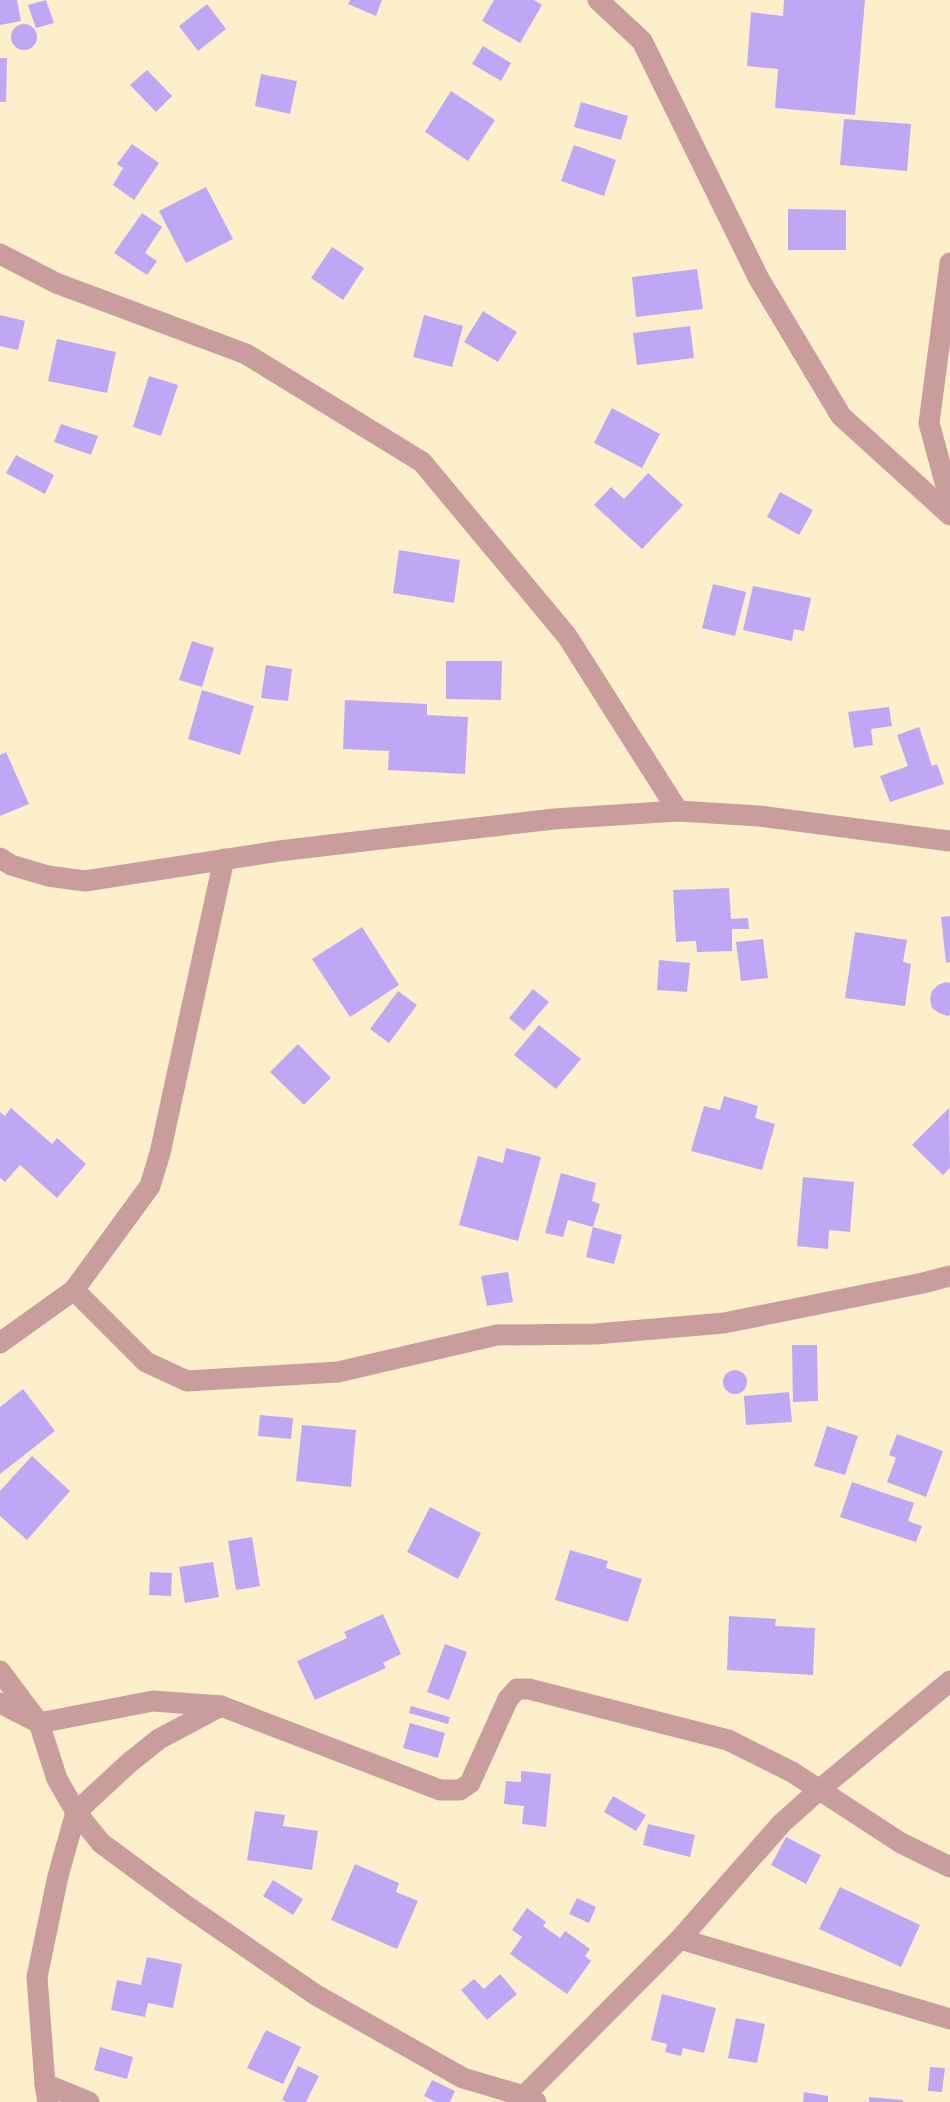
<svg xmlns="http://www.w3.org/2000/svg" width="950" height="2102" font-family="Karla,sans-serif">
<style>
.building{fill:#c0a7f6}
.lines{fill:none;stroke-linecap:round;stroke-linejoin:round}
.minor{stroke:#c89d9c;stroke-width:21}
</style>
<rect width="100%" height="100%" fill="#fcefca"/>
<!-- building -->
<g class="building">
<path d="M0,0H17L21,21L0,25Z"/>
<path d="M46,0L54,23L36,28L28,5Z"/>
<path d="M350,0H382L376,16L348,4Z"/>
<path d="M494,0H534L542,5L520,43L482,21Z"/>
<path d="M784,0H865L855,115L775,108L778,69L747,66L751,12L783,16Z"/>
<path d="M207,4L226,29L198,51L179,26Z"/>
<circle cx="24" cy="37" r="13"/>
<path d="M483,46L511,63L501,81L472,64Z"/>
<path d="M0,58H7L6,102H0Z"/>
<path d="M147,70L172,96L156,112L130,85Z"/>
<path d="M261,74L297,81L290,114L255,106Z"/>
<path d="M451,91L495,120L468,161L425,132Z"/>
<path d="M581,102L628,116L621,140L574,127Z"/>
<path d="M844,119L911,124L907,171L840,165Z"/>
<path d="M132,144L159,163L134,200L113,185L123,168L117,164Z"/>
<path d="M574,145L616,160L604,196L561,181Z"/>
<path d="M206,187L233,239L186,263L159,211Z"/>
<path d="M788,209L846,210V250H788Z"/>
<path d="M142,213L162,227L145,253L157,261L147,275L114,253Z"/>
<path d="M332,247L364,268L343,300L311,278Z"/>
<path d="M697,269L703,309L636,317L632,277Z"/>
<path d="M483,311L517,332L498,362L464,342Z"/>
<path d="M0,315L25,321L18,350L0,346Z"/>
<path d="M424,315L463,326L452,367L413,357Z"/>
<path d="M690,326L694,358L637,365L633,333Z"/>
<path d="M57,339L116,352L107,393L48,381Z"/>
<path d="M149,376L178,385L161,436L133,427Z"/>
<path d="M612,408L660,434L642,468L594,443Z"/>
<path d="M61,424L98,436L91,455L54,442Z"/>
<path d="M16,455L54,475L45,494L6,473Z"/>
<path d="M648,473L683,505L642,549L594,505L611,487L624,499Z"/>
<path d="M780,492L813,510L799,535L767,517Z"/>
<path d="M399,550L460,560L454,603L393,593Z"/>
<path d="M713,584L746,592L735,636L702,628Z"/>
<path d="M753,586L811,598L804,631L794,629L792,641L743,630Z"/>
<path d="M192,641L214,648L202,687L179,680Z"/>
<path d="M446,661H502L501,700L446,699Z"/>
<path d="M266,665L292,669L288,701L261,698Z"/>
<path d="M202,690L254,706L240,755L188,739Z"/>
<path d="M345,700L427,704V715L468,717L465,774L388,770L389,751L343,749Z"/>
<path d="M889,707L892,726L871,729L873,745L854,748L848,712Z"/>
<path d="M919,727L932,766L937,764L944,784L890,802L880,776L908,766L897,735Z"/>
<path d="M6,752L29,804L0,816V755Z"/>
<path d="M729,888L731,919L748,918L749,929H732V951L697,952L696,941L676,942L673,890Z"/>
<path d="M950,916V962L946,963L941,917Z"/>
<path d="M362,927L399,985L350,1017L312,959Z"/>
<path d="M855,932L907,940L903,962L911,964L905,1006L845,998Z"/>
<path d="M763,939L768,978L741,981L736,942Z"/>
<path d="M659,960L690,963L687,992L657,990Z"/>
<path d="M946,982L950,983V1015L947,1016L939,1013L932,1008L930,999L932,991L938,985Z"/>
<path d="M533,989L549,1002L524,1031L509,1018Z"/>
<path d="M398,991L417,1005L389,1043L370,1029Z"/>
<path d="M539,1025L581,1059L556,1089L514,1055Z"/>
<path d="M298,1044L331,1078L304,1105L270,1072Z"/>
<path d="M724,1096L758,1106L755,1118L775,1124L762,1170L691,1151L704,1106L720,1110Z"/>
<path d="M11,1108L52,1144L57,1138L86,1164L57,1198L20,1165L5,1182L0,1178V1112L5,1116Z"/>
<path d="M949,1108L950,1168L943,1175L912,1145Z"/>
<path d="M506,1148L541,1157L518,1241L459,1225L478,1156L503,1163Z"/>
<path d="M561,1173L596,1183L592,1201L600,1204L593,1227L622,1235L614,1264L586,1257L593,1227L568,1220L563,1237L545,1233Z"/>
<path d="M803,1177L854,1182L850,1232L829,1230L828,1249L797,1246Z"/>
<path d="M508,1272L513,1302L487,1306L481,1276Z"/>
<path d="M792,1345H817L818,1401L793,1402Z"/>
<circle cx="735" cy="1382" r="12"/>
<path d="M23,1389L55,1431L0,1474V1407Z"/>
<path d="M789,1392L792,1422L746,1425L744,1396Z"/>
<path d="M260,1415L293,1418L291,1439L258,1436Z"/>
<path d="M302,1425L356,1430L351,1487L296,1481Z"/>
<path d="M827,1426L858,1436L845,1475L814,1466Z"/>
<path d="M897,1434L943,1451L926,1497L887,1482L896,1458L889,1455Z"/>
<path d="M32,1456L70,1491L27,1540L0,1516V1491Z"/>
<path d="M852,1482L914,1503L908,1521L922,1526L916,1542L840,1517Z"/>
<path d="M430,1507L481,1533L458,1579L407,1552Z"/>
<path d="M252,1537L260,1586L236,1590L228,1541Z"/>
<path d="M570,1550L608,1561L606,1568L642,1579L628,1622L555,1600Z"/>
<path d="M213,1562L219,1597L185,1603L179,1567Z"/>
<path d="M150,1572L172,1573L171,1596L149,1595Z"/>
<path d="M383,1614L401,1654L383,1663L386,1668L315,1700L297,1661L347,1638L344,1632Z"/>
<path d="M729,1616L776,1619L775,1626L815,1628L813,1675L727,1670Z"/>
<path d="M445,1644L467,1652L449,1700L427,1692Z"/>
<path d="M411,1706L450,1717L448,1724L409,1713Z"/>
<path d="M410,1723L445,1733L438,1758L403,1748Z"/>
<path d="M521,1771L551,1774L546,1827L522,1824L524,1806L504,1804L506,1781L521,1782Z"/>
<path d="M613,1796L646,1815L636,1831L604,1812Z"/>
<path d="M255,1811L285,1815L283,1826L318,1831L312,1870L247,1860Z"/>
<path d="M648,1824L695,1835L690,1857L643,1845Z"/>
<path d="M786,1837L821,1855L806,1884L771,1865Z"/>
<path d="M355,1864L399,1883L396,1892L418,1901L397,1949L331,1920Z"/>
<path d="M273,1880L303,1899L293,1915L263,1896Z"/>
<path d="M840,1887L920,1925L901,1967L819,1929Z"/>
<path d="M577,1898L596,1907L589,1923L569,1914Z"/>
<path d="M527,1908L546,1922L543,1926L560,1938L565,1931L590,1949L585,1956L591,1961L567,1994L510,1954L522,1937L512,1930Z"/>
<path d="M147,1957L182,1964L173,2008L148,2003L145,2017L111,2010L117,1980L141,1985Z"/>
<path d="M500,1974L517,1994L487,2020L461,1990L474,1979L484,1989Z"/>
<path d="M662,1994L716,2008L704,2053L683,2048L681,2056L665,2052L667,2044L651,2040Z"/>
<path d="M736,2018L765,2024L757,2063L728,2058Z"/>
<path d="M266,2030L301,2047L283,2084L247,2068Z"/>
<path d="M100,2047L133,2057L127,2079L94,2070Z"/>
<path d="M298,2066L319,2076L306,2102H287L282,2100Z"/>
<path d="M930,2067L945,2068L942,2092L928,2091Z"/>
<path d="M432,2080L455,2091L450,2102H436L424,2096Z"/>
<path d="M804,2092L828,2096V2102H803Z"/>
<path d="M869,2097L903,2100V2102H869Z"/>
</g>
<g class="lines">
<!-- minor -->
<g class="minor">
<path d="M598,0L642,41L759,279L841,416L950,515"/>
<path d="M0,254L56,283L246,354L422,462L567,636L678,811"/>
<path d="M950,263L929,423L950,501"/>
<path d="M0,858L11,865L48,876L85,881L279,851L389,838L554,819L678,811L759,816L950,841"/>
<path d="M74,1290L146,1362L187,1381L338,1372L497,1335L596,1334L724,1323L923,1283L950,1276"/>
<path d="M0,1343L74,1290L150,1186L160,1153L224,859"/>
<path d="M0,1671L39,1723L57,1779L76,1812L101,1843L185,1905L316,1995L463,2078L524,2096L536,2102"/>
<path d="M0,1703L39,1723L153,1701L221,1706L440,1790H460L470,1783L508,1699L517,1689H529L728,1740L792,1772L901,1843L950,1867"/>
<path d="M680,1939L950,2019"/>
<path d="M45,2084L89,2102"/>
<path d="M524,2096L680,1939L782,1823L819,1790L950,1681"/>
<path d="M48,2102L45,2084L37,1977L58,1876L76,1812L129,1763L159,1739L221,1706"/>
</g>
</g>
</svg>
